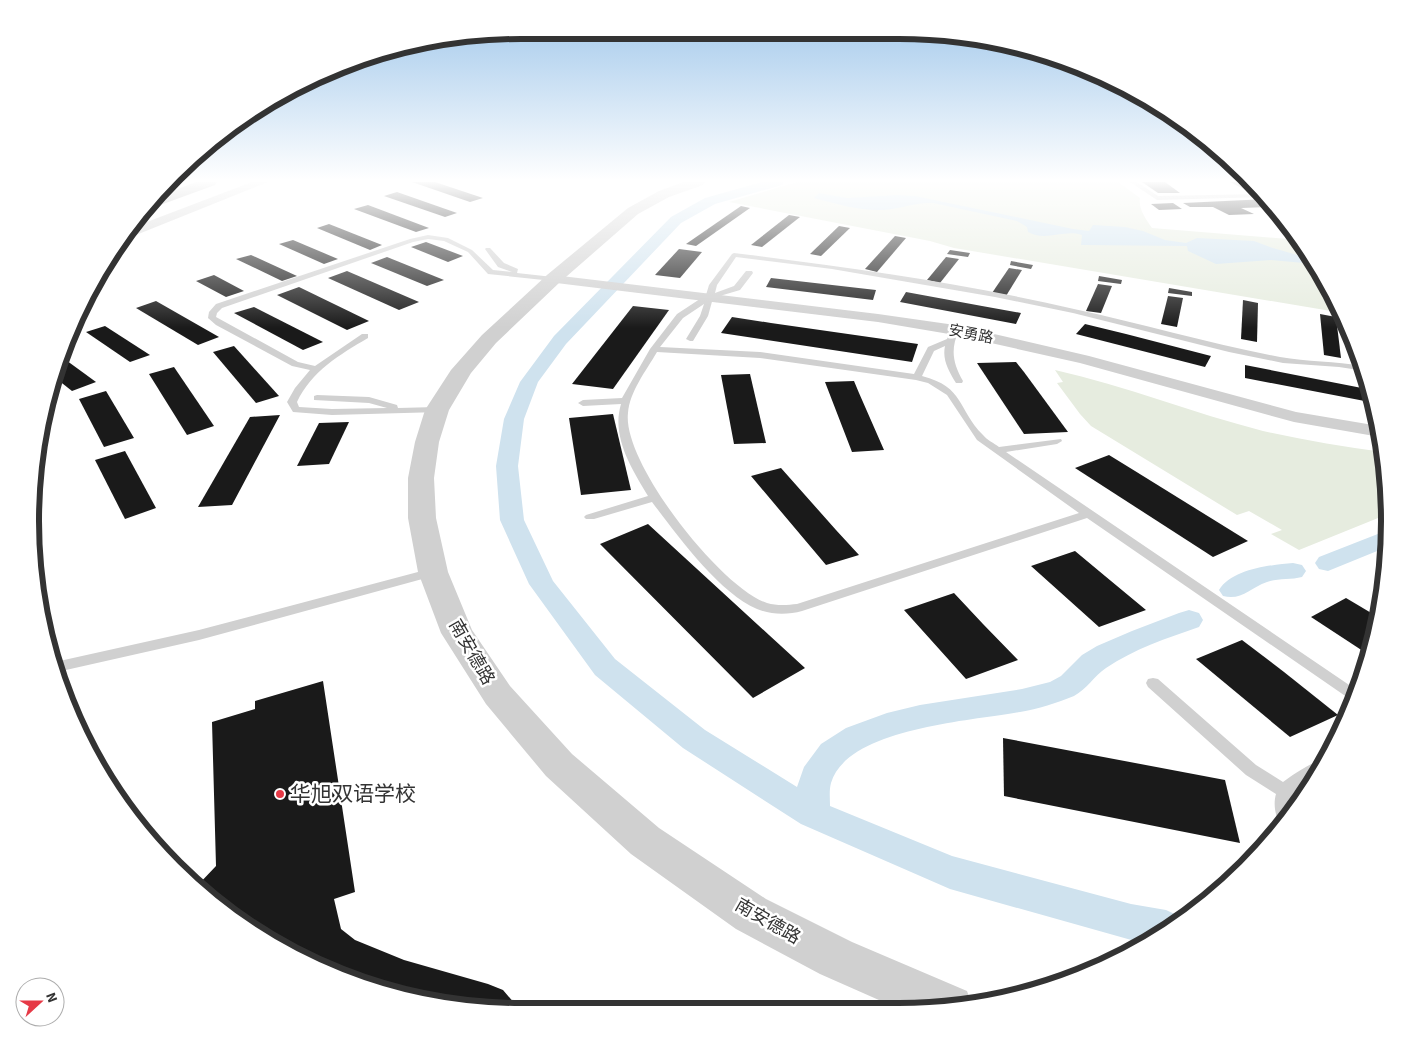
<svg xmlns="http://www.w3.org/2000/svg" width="1420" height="1042" font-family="'Source Sans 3','Noto Sans SC',sans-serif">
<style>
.green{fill:#e6ecdf}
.water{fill:#cfe2ee}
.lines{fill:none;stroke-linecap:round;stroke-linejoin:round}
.canal{fill:#cfe2ee;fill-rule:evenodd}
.building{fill:#1a1a1a}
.service{fill:#d0d0d0;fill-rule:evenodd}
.minor{fill:#d0d0d0;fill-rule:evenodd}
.tertiary{fill:#d0d0d0;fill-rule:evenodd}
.motorway{fill:#9a9a9a;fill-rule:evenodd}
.poi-dot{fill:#e63946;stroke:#fff;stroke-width:2}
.labels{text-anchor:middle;stroke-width:5;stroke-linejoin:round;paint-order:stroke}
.far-street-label{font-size:15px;fill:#333;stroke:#fff}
.street-label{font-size:18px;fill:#333;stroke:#fff}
.near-poi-label{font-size:21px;fill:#333;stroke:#fff;text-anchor:start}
.rim{fill:none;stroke:#333;stroke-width:6}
</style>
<rect width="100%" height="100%" fill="#fff"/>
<!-- green -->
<g class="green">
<path d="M797,182H1118L1140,198C1138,209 1146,219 1152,228L1300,240L1339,304L1343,313L954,248L930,241L729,202Z"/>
<path d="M1055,370C1126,386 1193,413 1263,431C1303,440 1343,447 1383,452L1389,489L1388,514L1299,550L1271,534L1282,530L1249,511L1237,515L1091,426L1080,414L1057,383L1063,382Z"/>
</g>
<!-- water -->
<path class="water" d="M819,193L847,198L897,195L915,196L1073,229L1089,231L1093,225L1125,227L1143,231L1165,240L1186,243L1197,238L1254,241L1273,248L1311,259L1315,264L1271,260L1216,264L1188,251L1187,246L1081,245L1082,235C1064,229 1045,242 1028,232L1027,227L1017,221L933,203C915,202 900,209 883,210C860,211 837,204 814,198Z"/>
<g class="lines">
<!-- canal -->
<g class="canal">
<path d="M762,182H784L782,185L715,204L681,223L566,344L538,382L524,419L518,466L524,520L553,581L615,659L705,730L797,787L804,767L821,744L846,728L887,713L920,705L1022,689L1050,682L1061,676L1082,655L1097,646L1132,631L1179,613L1189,610L1199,613L1203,620L1199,627C1167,638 1134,649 1106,668C1094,676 1087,689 1074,696C1057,703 1038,709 1020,712C972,721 847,728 831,783C829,790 830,799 830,806L952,856L1131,904L1166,910L1179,916L1181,920L1142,943L950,889L801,824L683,748L595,675L529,584L500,520L496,466L504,419L520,382L554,336L671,217L705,198Z"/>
<path d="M1388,530L1387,547L1328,571L1319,569L1315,563L1319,557Z"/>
<path d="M1293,563L1302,565L1306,571L1302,577C1291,580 1277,578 1267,582C1250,588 1241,601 1223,596L1219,590C1232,569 1270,565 1293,563Z"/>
</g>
</g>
<!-- building -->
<g class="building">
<path d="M412,182H435L483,198L470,202Z"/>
<path d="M1142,182H1165L1180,193H1158Z"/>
<path d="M1230,182H1251L1259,190L1248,191Z"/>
<path d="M397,192L457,213L445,217L384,196Z"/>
<path d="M1267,199L1278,211L1268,207L1241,208L1254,214L1229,215L1213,207H1190L1183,203Z"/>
<path d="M1173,203L1182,209L1159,210L1151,204Z"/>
<path d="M368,205L429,228L416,232L354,209Z"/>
<path d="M741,206L750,208L696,246L686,244Z"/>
<path d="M789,215L800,217L762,247L751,245Z"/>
<path d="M329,224L382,245L370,250L317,228Z"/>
<path d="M839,226L850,228L821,256L810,254Z"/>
<path d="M895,236L906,238L877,272L865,269Z"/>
<path d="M293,240L338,259L324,264L279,244Z"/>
<path d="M426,242L463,256L448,262L411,247Z"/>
<path d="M679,249L702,252L680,278L655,275Z"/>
<path d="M950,250L970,253L968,257L947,254Z"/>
<path d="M251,255L297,276L282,281L236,259Z"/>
<path d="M387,257L444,280L427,286L371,263Z"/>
<path d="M946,257L959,259L940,283L927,280Z"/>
<path d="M1011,261L1033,265L1031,269L1010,265Z"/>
<path d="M1009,268L1022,270L1006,296L992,293Z"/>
<path d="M347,271L419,302L399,310L328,278Z"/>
<path d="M214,275L244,291L226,297L196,281Z"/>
<path d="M1099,276L1122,280L1121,284L1098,281Z"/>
<path d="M771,278L876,290L873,300L766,287Z"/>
<path d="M1098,284L1112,286L1101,313L1086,311Z"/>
<path d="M299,287L369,321L347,330L277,295Z"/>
<path d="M1169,288L1192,292V296L1168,293Z"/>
<path d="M906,292L982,306L1021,313L1016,324L900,302Z"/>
<path d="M1168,296L1183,298L1177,327L1161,324Z"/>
<path d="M1243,300L1258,303L1257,342L1241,339Z"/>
<path d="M156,301L219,337L198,345L136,308Z"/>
<path d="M633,306L669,310L613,389L572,384Z"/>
<path d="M254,307L323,342L303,350L234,313Z"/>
<path d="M1320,314L1336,317L1341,358L1324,355Z"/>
<path d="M732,317L771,323L918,344L912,362L721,333Z"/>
<path d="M1085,324L1126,334L1211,356L1205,367L1076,334Z"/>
<path d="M105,326L150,355L130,362L86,332Z"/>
<path d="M234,346L279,396L256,403L213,352Z"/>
<path d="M59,355L96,382L72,391L53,376Z"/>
<path d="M1016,362L1024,372L1068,432L1024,434L977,363Z"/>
<path d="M1245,365L1372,390L1375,403L1245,378Z"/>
<path d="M174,367L214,426L187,435L149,374Z"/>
<path d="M750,374L766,443L734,444L721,375Z"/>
<path d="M854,381L859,393L884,450L852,452L825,382Z"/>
<path d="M106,391L134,438L104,447L79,399Z"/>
<path d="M613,414L631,490L581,495L569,418Z"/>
<path d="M280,415L232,505L198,507L250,417Z"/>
<path d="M349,422L329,464L297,466L319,423Z"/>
<path d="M125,451L156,508L125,519L95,460Z"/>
<path d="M1109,455L1135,471L1248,541L1213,557L1075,468Z"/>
<path d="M781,468L836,530L859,555L826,565L751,476Z"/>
<path d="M648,524L769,635L805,668L753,698L600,544Z"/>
<path d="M1075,551L1105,576L1146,610L1099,627L1031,566Z"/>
<path d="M954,593L983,624L1018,660L966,679L904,610Z"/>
<path d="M1346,598L1378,617L1369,655L1311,617Z"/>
<path d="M1242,640L1284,672L1338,715L1290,737L1196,659Z"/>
<path d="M323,681L355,892L334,899L341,929L355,940L404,960L488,984L503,990L521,1011H489L394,995L304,961L222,910L197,886L216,866L212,722L255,709V701Z"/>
<path d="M1003,738L1225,780L1240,843L1004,796Z"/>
</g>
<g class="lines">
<!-- service -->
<g class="service">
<path d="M1130,182H1137L1158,196L1262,194L1265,197L1157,200Z"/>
<path d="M428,235L448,238L472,250L493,270L512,272L498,267L485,249L486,248H490L504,263L518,269L517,273L553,277L557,279L553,281L488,274L468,252L444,241L428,239L413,242L222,308L217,313L216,317L298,362L315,366L362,334H368V338C339,355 312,371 297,402L299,407L332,409L387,408L369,403L314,400V396L317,395L369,397L397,405L398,408L437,407L440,408V412L332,415L293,412L287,402L295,388L310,370L292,366L216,325L208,318L209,312L216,304L410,239Z"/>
<path d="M734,253C848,267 962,283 1074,309C1143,324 1211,344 1280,357C1307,362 1335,361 1363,366L1365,371L1339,367L1283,363L1229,352L1073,313L995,297L832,269L736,257L717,285L715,293L734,286L746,271H752L753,273L740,290L713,298L708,316L693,341H690L686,339L700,316L704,304L683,318L660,347L760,352L914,374L928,347L947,339L952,328H958L959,330C950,350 953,363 963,381L962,383H956C949,371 942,360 945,346L934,351L922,376C965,387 957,409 983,435C987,440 994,443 999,447L1061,439L1062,441L1057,444L1006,452L1358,691L1354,702L1087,518L802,611C788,615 771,615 757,609C719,593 677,535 652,502L594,519H586L584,517L586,515L648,496C632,469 611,437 621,404L583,406L578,403L583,400L622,398L650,349L677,314L706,295L709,285L732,254ZM657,352L760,358L916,380L928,383L947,395L977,440L1079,513L797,604C788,605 777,606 767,603C722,589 622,463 628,413C630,391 646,371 657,352Z"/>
<path d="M433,568L439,572L437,575L199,640L57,672L55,662L199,630Z"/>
<path d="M1153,678L1158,679L1256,765L1283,782C1292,775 1316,759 1327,759C1325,765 1322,772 1317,777C1303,789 1286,787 1292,811L1282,826C1275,818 1273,804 1276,794L1246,775L1148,687L1146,683L1148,679Z"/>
</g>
<!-- minor -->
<g class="minor">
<path d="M252,182H268L131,237H125L131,228Z"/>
<path d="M553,275L878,314L955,325L1089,356L1296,412L1379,426L1380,437L1294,422L1080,363L955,335L878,322L548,282L546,279L548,276Z"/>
</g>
<!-- tertiary -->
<path class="tertiary" d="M684,182H705L703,185L669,197L638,214L559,283L496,343L471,373L449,410L439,442L434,478L436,518L448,572L472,630L510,686L572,754L659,828L766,899L852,942L967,991L972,1005L963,1008H897L820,974L736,929L631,854L546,776L486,704L441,633L418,572L408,518V478L415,442L425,410L451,370L482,335L547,275L628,208L659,191Z"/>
<!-- motorway -->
<path class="motorway" d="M196,182H217L215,185L152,208L144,209L151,199Z"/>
</g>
<!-- sky -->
<linearGradient id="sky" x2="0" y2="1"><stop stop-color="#9ec6ea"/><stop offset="0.55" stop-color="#fff"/><stop offset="1" stop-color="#fff" stop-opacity="0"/></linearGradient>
<rect width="1420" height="328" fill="url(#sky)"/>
<!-- markers -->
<circle class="poi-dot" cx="280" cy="794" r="5"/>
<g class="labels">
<!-- far-street labels -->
<g class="far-street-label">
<text transform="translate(971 334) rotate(11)" y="5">安勇路</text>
</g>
<!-- street labels -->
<g class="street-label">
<text transform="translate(472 652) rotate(60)" y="6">南安德路</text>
<text transform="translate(768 921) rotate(30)" y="6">南安德路</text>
</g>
<!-- near-poi labels -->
<g class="near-poi-label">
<text x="290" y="801">华旭双语学校</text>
</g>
</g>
<!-- crop -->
<path d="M0 0H1420V1042H0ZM521 39H899A482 482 0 0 1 1381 521V521A482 482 0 0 1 899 1003H521A482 482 0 0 1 39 521V521A482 482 0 0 1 521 39Z" fill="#fff" fill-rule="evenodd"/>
<path class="rim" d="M521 39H899A482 482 0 0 1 1381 521V521A482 482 0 0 1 899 1003H521A482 482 0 0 1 39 521V521A482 482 0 0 1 521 39Z"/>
<!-- north arrow -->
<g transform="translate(40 1002) rotate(69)"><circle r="24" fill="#ffffff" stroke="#adadad"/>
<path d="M0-4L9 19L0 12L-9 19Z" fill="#e63946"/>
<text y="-8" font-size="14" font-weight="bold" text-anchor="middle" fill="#333333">N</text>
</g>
</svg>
